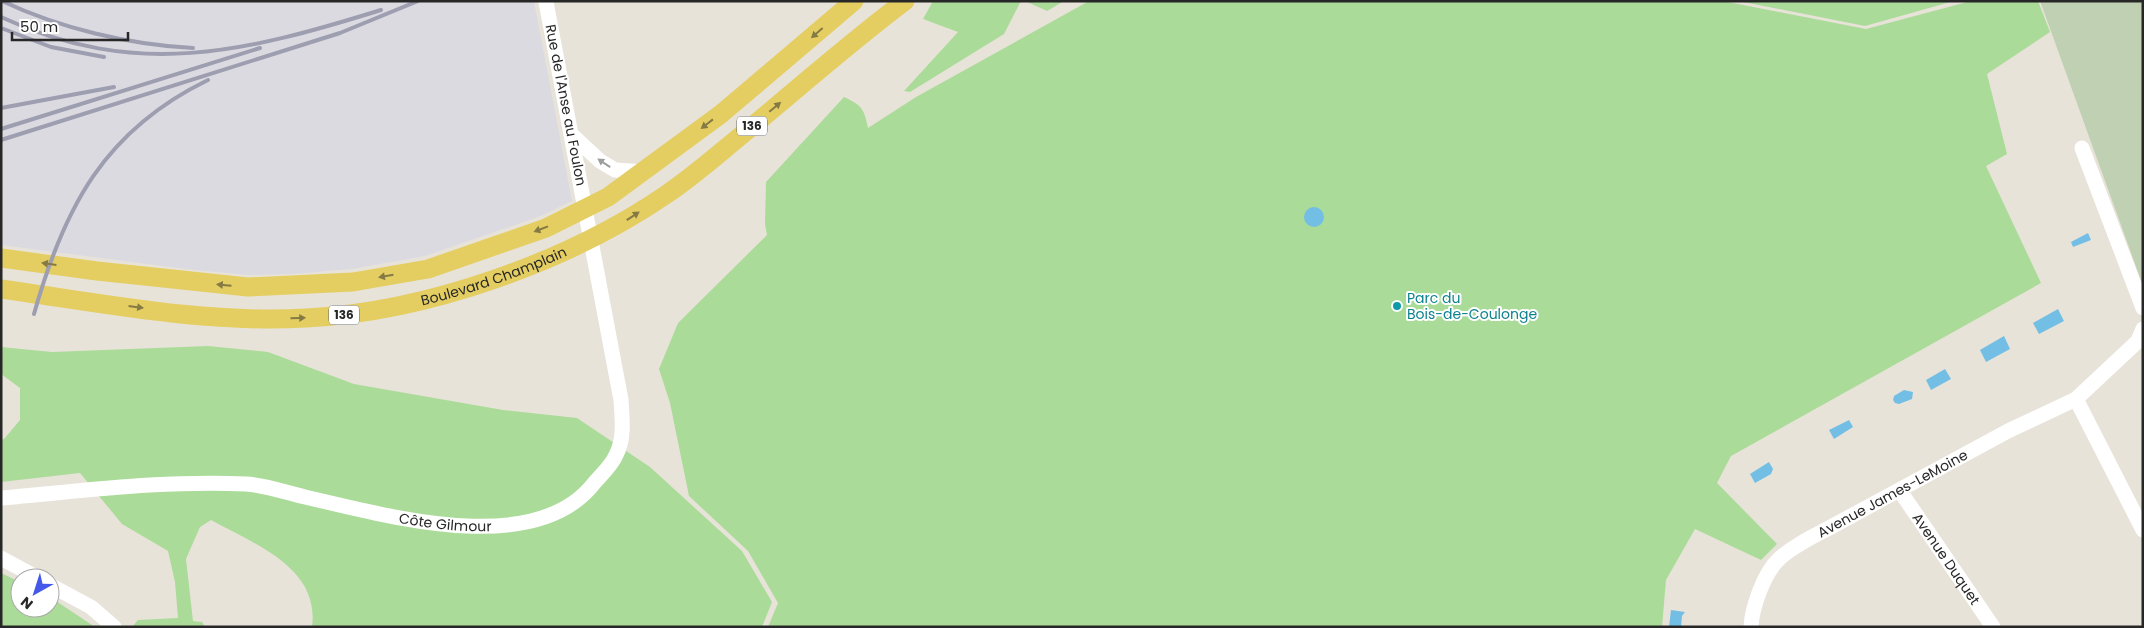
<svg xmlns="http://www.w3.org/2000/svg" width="2144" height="628" font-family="Poppins,sans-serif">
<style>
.industrial{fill:#dcdae1}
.green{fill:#abdb99}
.cemetery{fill:#bfd1b2}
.water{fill:#73bee4}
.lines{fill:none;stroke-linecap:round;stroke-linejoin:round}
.minor{stroke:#fff;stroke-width:15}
.major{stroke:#e4ce62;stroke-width:19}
.rail{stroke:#9d9eb0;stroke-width:4}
.oneway{fill:#867a44}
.oneway2{fill:#9e9e9e}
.culture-dot{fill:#0f9aa8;stroke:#fff;stroke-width:2}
.labels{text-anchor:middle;stroke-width:4;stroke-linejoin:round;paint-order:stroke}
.shield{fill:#fff;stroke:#686868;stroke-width:1}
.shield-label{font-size:12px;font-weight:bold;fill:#272727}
.street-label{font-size:14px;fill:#272727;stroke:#fff}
.culture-label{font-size:14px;fill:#0d838f;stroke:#fff;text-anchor:start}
</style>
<rect width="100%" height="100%" fill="#e8e3d9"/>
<!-- industrial -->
<path class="industrial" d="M1,1H534L572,201L541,216L425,256L352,269L293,274L249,275L193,270L1,245Z"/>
<!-- green -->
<g class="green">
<path d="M933,1H1021L1004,34L910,92L904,91L958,32L923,19Z"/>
<path d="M1025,1H1064L1047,11Z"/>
<path d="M1089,1H1723L1866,29L1971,1H2038L2050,32L1987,74L2007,154L1986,166L2041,283L1731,456L1717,483L1777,544L1761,560L1695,529L1666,580L1662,627H768L778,603L748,551L689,496L670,403L659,369L678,323L767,235L765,224L766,182L844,97C863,106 864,109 868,128L916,97Z"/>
<path d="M1738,1H1954L1865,26Z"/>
<path d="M208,346L268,352L354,384L503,410L577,418L650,467L742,551L772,602L762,627H312C320,567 254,544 211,520L200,527L186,559L193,621L202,622L205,627H132L138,620L178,618L175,582L168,551L122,524L80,473L1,482V440L4,439L20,420V388L1,374V347L52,352Z"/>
<path d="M1,573L20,582V608H50V597L95,627H1Z"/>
</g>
<!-- cemetery -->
<path class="cemetery" d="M2040,1H2143V286Z"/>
<!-- water -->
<g class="water">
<circle cx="1314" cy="217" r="10"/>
<path d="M2088,233L2091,240L2073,247L2071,242Z"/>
<path d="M2058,309L2064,321L2039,334L2033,323Z"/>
<path d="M2004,336L2010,349L1986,362L1980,350Z"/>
<path d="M1945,369L1951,379L1931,390L1926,380Z"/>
<path d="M1904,390L1913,392L1912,399L1899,404L1895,403L1893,400L1894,396Z"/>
<path d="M1849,420L1853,427L1834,439L1829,430Z"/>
<path d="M1769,462L1773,469L1771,474L1755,483L1750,474Z"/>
<path d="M1671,610L1685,612L1682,616L1681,627H1669Z"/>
</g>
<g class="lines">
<!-- minor -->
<g class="minor">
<path d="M572,135L600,161L615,170L645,172"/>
<path d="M2082,148L2143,308"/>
<path d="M2076,399L2143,530"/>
<path id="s1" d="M1900,491L1993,627"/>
<path id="s2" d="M1,498C83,491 165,480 246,484C266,485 287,493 305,497C385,515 536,560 595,482C602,474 612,465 616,455C625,438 622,418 621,400L546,2"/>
<path d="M1,558L38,578"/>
<path d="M50,585L91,607L114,627"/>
<path id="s3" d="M1751,627C1752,607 1764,573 1779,559C1793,546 1812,537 1829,528L2008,431L2076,399L2138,341L2143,329"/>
</g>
<!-- major -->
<g class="major">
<path d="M1,258L97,271L248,287L353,282L428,269L546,228L608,197L721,114L854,1"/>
<path id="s4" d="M1,289C101,303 205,324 306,318C426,312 568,262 667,194C692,177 715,157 738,138C794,92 848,44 905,1"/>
</g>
<!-- rail -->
<g class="rail">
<path d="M2,1C59,28 130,45 193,48"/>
<path d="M1,17C136,80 246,52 381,10"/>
<path d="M1,28L51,47L104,57"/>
<path d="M1,108L114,87"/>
<path d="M1,129L260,48"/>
<path d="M1,140L340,33L418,1"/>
<path d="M34,314C64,207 105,130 208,80"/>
</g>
</g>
<!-- one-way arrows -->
<defs><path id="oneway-solid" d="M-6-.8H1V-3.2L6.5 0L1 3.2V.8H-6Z" transform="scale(1.25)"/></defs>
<g class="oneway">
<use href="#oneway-solid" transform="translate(817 33) rotate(139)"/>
<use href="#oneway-solid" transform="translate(775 107) rotate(-40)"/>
<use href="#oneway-solid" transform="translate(707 124) rotate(142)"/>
<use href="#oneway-solid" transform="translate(633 216) rotate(-33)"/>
<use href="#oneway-solid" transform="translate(541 229) rotate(159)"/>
<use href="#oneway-solid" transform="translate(49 264) rotate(-172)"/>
<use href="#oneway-solid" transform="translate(386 276) rotate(170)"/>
<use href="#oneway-solid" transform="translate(224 285) rotate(-175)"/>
<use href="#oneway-solid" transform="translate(136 307) rotate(7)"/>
<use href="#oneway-solid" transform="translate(298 318) rotate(-1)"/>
</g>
<use class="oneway2" href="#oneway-solid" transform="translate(604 163) rotate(-146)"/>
<!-- markers -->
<circle class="culture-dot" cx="1397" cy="306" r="5"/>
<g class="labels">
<!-- shield labels -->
<g class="shield">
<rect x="737" y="116.5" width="30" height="19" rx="4"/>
<rect x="329" y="305.5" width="30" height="19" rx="4"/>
</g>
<g class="shield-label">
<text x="752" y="130">136</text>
<text x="344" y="319">136</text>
</g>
<!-- street labels -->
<g class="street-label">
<text transform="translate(566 105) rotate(79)" y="5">Rue de l'Anse au Foulon</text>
<text dy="5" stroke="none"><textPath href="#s4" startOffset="500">Boulevard Champlain</textPath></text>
<text dy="5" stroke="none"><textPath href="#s3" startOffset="206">Avenue James-LeMoine</textPath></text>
<text dy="5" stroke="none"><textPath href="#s2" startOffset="449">Côte Gilmour</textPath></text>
<text dy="5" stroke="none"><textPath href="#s1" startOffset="82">Avenue Duquet</textPath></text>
</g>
<!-- culture labels -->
<g class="culture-label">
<text x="1407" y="303">Parc du<tspan x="1407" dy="16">Bois-de-Coulonge</tspan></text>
</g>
</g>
<!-- border -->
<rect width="2144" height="628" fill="none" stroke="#272727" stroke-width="5"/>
<!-- north arrow -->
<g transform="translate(35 593) rotate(219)"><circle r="24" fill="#ffffff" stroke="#a9a9a9"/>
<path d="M0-4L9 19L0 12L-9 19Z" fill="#4458ea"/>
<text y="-8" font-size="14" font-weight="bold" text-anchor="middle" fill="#272727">N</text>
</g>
<!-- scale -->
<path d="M12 32v8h116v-8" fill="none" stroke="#272727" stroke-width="2.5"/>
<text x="20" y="32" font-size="15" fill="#272727" stroke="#ffffff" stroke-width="4" paint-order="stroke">50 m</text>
</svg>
